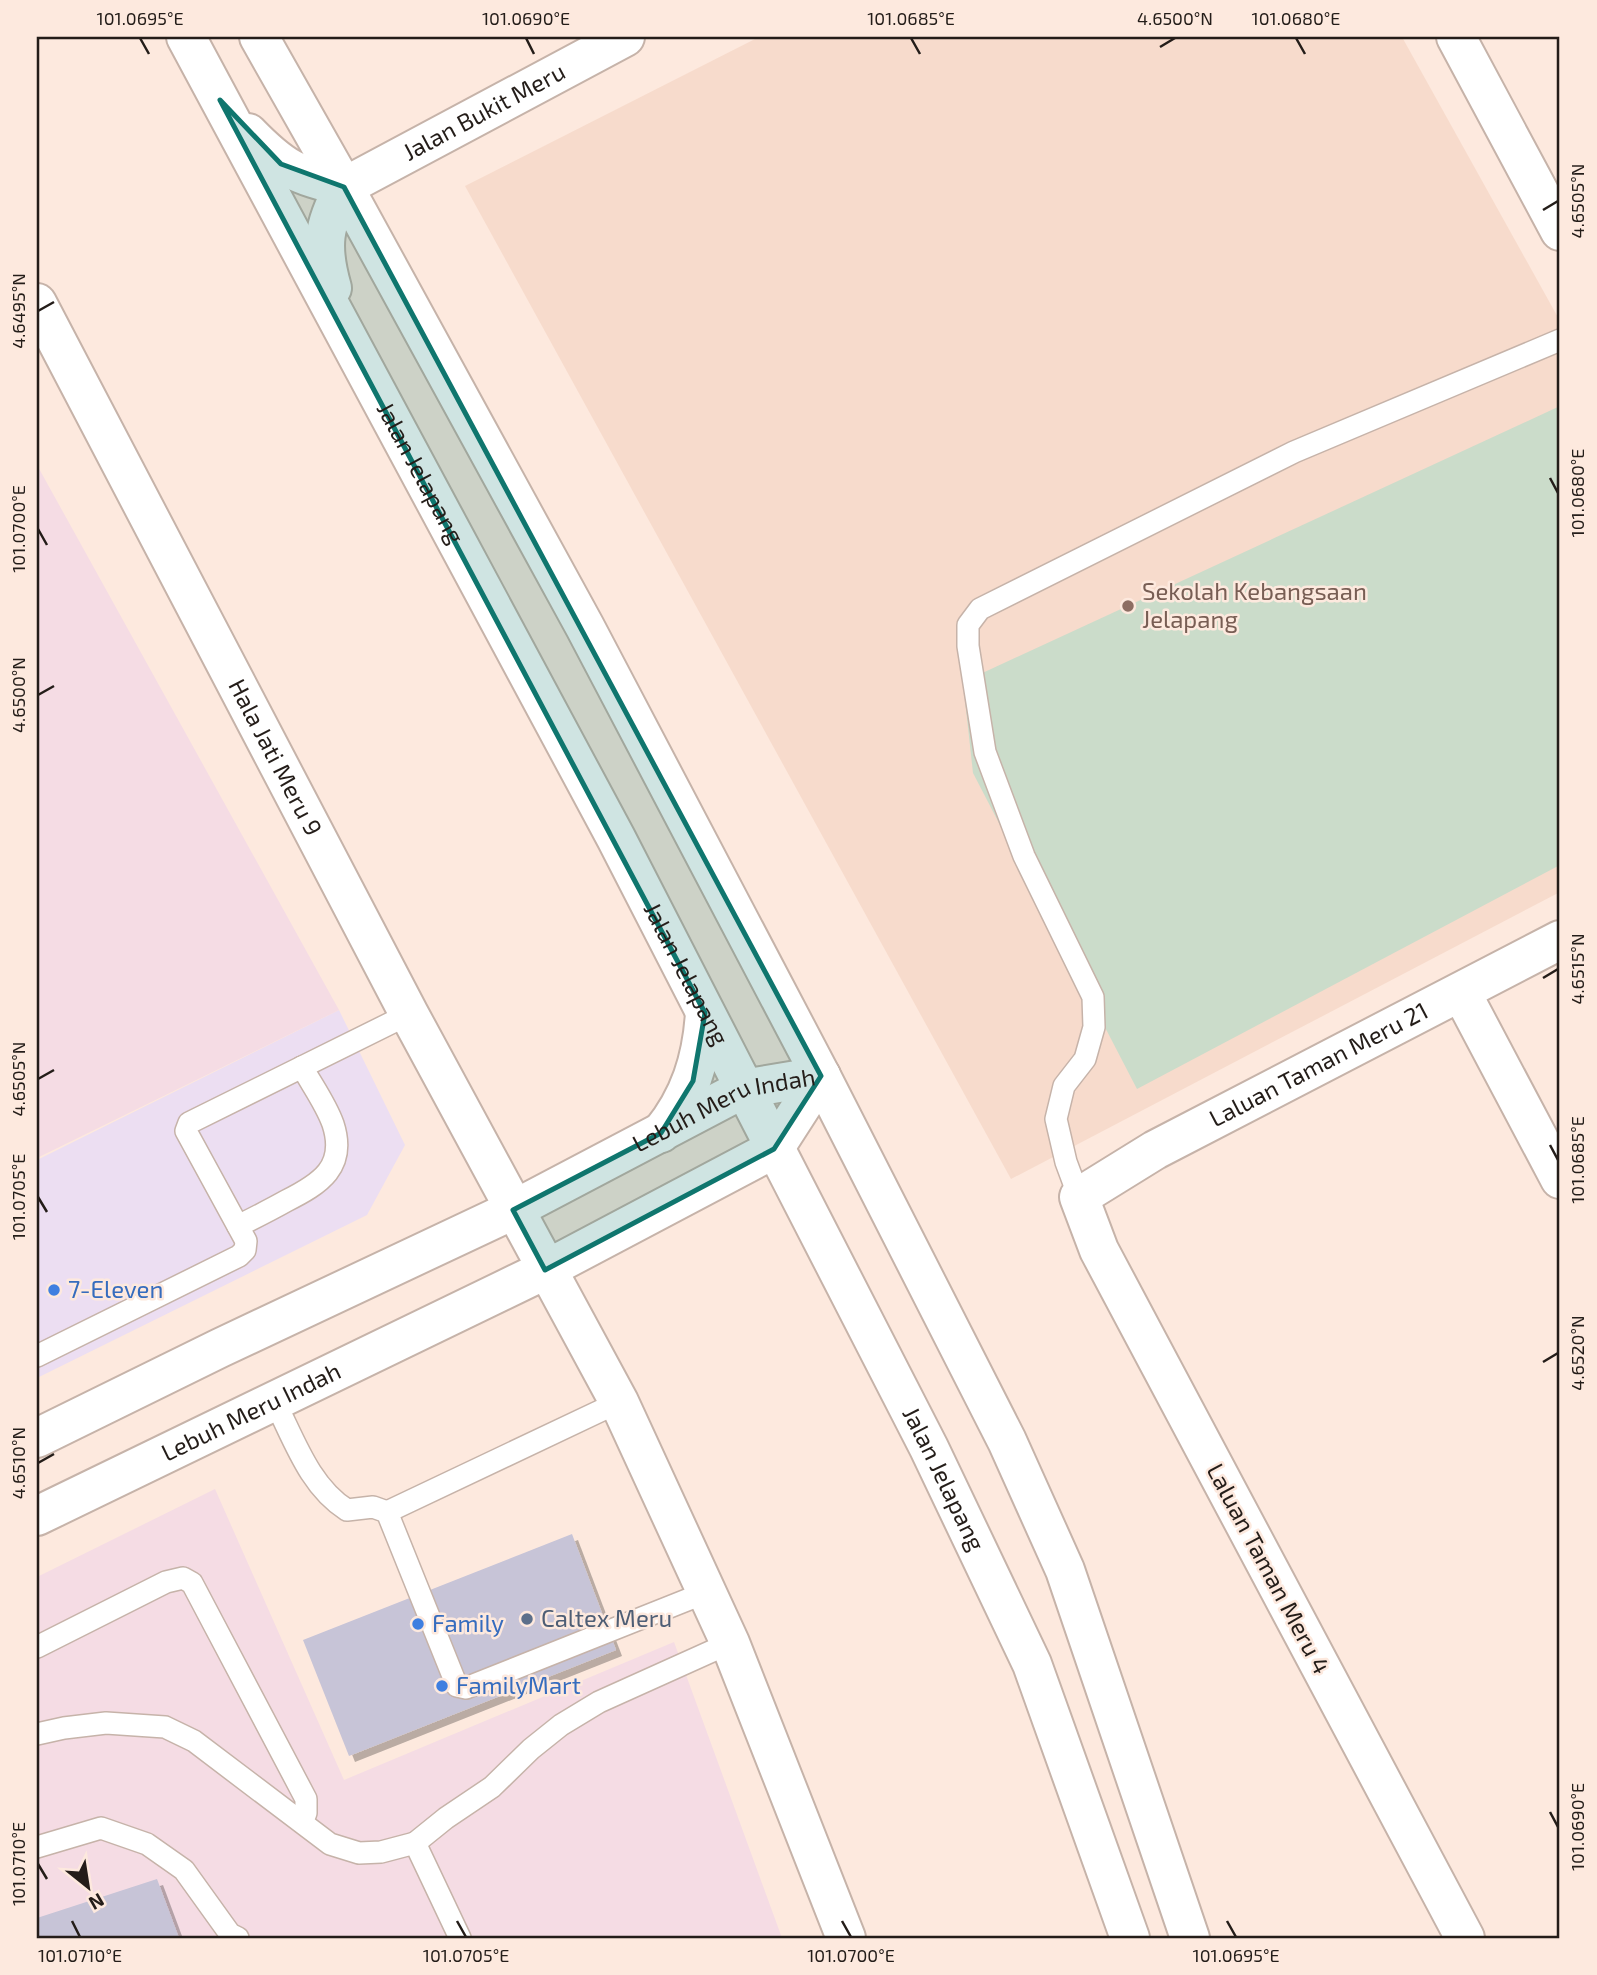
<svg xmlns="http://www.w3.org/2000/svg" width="1597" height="1975" font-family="'Exo 2',sans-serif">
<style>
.commercial{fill:#ecdef2}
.industrial{fill:#f5dce4}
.built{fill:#f7dbcc}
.green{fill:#cbdcca}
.building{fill:#c7c4d7;filter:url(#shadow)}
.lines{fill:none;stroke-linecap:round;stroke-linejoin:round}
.service-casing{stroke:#c6b3a9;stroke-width:24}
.minor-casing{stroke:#c6b3a9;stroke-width:42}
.tertiary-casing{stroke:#c6b3a9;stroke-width:42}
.secondary-casing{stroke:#c6b3a9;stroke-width:42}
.primary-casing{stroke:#c6b3a9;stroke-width:42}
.service{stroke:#fff;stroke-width:21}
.minor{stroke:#fff;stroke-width:38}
.tertiary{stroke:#fff;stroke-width:38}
.secondary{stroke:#fff;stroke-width:38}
.primary{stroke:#fff;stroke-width:38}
.marked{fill:#0f766e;fill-opacity:0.2;stroke:#0f766e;stroke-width:5;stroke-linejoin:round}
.ticks{fill:none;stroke:#241d19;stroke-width:2.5}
.education-dot{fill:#8d6e63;stroke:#fde9de;stroke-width:2.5}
.shop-dot{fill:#3f7fe0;stroke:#fde9de;stroke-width:2.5}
.service-dot{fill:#5c6f8a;stroke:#fde9de;stroke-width:2.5}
.labels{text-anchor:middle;stroke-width:5;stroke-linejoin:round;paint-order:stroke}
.street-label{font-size:24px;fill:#241d19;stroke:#fde9de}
.education-label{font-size:24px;fill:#785e54;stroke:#fde9de;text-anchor:start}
.shop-label{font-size:24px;fill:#366cbe;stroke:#fde9de;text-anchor:start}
.service-label{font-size:24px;fill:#4e5e75;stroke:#fde9de;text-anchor:start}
.neatline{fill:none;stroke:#241d19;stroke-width:2.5}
.ticks-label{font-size:18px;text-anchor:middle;fill:#241d19}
</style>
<defs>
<filter id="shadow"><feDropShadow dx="6" dy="6" stdDeviation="0" flood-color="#0004"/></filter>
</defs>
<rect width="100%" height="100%" fill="#fde9de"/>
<!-- commercial -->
<path class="commercial" d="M339,1010L405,1145L367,1215L37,1378V1160Z"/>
<!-- industrial -->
<g class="industrial">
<path d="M37,465L339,1010L37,1158V464Z"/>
<path d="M215,1489L344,1780L674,1642L782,1938H37V1577Z"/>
</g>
<!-- built -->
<path class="built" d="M759,37H1402L1560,321V892L1011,1179L465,186Z"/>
<!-- green -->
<path class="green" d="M1560,406V865L1137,1089L973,773L963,682Z"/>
<!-- building -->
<g class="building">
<path d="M572,1534L616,1650L349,1756L303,1640Z"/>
<path d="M157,1879L179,1938H37V1918Z"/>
</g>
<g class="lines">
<!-- service casing -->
<g class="service-casing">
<g id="service">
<path d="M1079,1197L1066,1162L1056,1119L1064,1086L1085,1059L1094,1027L1093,997L1024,856L985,752L968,646V625L980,609L1294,452L1560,340"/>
<path d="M238,1226C254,1218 270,1210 286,1201C320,1184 347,1167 333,1124C326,1104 312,1085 302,1067"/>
<path d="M37,1356L239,1256L245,1250L246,1241L186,1131L189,1123L409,1014"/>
<path d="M274,1400C294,1439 309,1486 347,1510L373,1507L387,1512L457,1686L466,1688L707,1592"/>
<path d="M387,1512L619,1402"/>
<path d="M37,1647L166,1582L183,1578L192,1583L306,1799V1813L302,1822"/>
<path d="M37,1734L64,1728L106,1723L165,1727L194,1741L330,1844L359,1853L381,1852L415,1843L460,1938"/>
<path d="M415,1843L446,1818L492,1787L531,1749L561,1725L599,1702L730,1643"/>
<path d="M37,1847L101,1828L147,1844L184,1870L230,1934L238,1938"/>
</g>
</g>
<!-- minor casing -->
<g class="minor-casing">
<g id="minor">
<path d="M1456,37L1560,231"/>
<path id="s1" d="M37,303L409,1014L619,1402L730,1643L846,1938"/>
<path d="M1461,992L1560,1179"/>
<path id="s2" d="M1465,1938L1099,1250L1079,1197L1155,1150L1560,940"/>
</g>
</g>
<!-- tertiary casing -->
<g class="tertiary-casing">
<g id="tertiary">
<path id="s3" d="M344,187L625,37"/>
</g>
</g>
<!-- secondary casing -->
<g class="secondary-casing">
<g id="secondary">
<path id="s4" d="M37,1438L220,1348L513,1210L743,1089L821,1076"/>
<path id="s5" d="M37,1516L545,1270L774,1149L821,1076"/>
</g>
</g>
<!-- primary casing -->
<g class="primary-casing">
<g id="primary">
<path id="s6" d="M186,37L616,838L929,1448L1032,1664L1130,1938"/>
<path d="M259,37L344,187L585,627L821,1076L1007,1441L1065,1570L1190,1938"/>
<path d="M248,133C284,170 295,174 344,187"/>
<path d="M332,288C320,246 323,225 344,187"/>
<path d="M661,1133C690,1097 702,1059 705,1013"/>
</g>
</g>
<!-- service -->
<use href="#service" class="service"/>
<!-- minor -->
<use href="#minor" class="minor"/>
<!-- tertiary -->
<use href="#tertiary" class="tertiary"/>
<!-- secondary -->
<use href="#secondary" class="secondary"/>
<!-- primary -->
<use href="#primary" class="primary"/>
</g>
<!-- marked area -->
<path class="marked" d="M220,100L281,164L344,187L821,1076L774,1149L545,1270L513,1210L661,1133L693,1081L705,1013Z"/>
<!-- ticks -->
<path class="ticks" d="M140,38L149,54M526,38L534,54M911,38L920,54M1296,38L1305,54M1160,47L1175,38M1543,210L1558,201M38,311L54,302M1550,478L1558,493M38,529L47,545M38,695L54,686M1543,978L1558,969M38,1079L54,1070M1550,1145L1558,1160M38,1197L47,1212M1543,1362L1558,1353M38,1463L54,1454M1550,1812L1558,1827M38,1864L47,1879M72,1921L80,1937M457,1921L466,1937M842,1921L851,1937M1227,1921L1236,1937"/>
<!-- markers -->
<circle class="education-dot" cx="1128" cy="606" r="7"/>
<g class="shop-dot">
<circle cx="54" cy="1290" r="7"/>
<circle cx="418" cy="1624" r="7"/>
<circle cx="442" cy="1686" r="7"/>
</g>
<circle class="service-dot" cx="527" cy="1619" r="7"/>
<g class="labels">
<!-- street labels -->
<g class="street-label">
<text dy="8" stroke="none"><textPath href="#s3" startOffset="159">Jalan Bukit Meru</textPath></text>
<text dy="8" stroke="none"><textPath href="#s6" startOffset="495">Jalan Jelapang</textPath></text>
<text dy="8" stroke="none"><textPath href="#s1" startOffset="513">Hala Jati Meru 9</textPath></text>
<text dy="8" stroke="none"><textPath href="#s6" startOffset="1062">Jalan Jelapang</textPath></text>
<text dy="8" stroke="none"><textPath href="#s2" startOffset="1110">Laluan Taman Meru 21</textPath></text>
<text dy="8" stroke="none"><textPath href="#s4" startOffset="763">Lebuh Meru Indah</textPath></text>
<text dy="8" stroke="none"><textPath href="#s5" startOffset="238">Lebuh Meru Indah</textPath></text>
<text dy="8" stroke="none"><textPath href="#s6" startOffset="1629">Jalan Jelapang</textPath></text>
<text transform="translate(1268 1569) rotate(62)" y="8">Laluan Taman Meru 4</text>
</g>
<!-- education labels -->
<g class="education-label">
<text x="1142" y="600">Sekolah Kebangsaan<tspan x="1142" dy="28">Jelapang</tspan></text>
</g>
<!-- shop labels -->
<g class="shop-label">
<text x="68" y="1298">7-Eleven</text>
<text x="432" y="1632">Family</text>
<text x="456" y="1694">FamilyMart</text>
</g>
<!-- service labels -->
<g class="service-label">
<text x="541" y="1627">Caltex Meru</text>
</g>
</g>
<!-- border -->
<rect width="1597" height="1975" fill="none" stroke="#fde9de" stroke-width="77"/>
<!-- north arrow -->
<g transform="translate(88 1887) rotate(150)" stroke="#fde9de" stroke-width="5" paint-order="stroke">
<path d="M0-5L12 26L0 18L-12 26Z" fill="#241d19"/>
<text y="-10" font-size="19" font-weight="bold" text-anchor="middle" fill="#241d19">N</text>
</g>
<rect x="38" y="38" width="1520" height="1899" class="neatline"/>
<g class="ticks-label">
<text x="140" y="25">101.0695°E</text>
<text x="526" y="25">101.0690°E</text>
<text x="911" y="25">101.0685°E</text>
<text x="1175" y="25">4.6500°N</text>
<text x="1296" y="25">101.0680°E</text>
<text transform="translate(1578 201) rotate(-90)" y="6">4.6505°N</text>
<text transform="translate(19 311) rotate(-90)" y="6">4.6495°N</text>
<text transform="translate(1578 493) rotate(-90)" y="6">101.0680°E</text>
<text transform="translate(19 529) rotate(-90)" y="6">101.0700°E</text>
<text transform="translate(19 695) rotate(-90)" y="6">4.6500°N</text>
<text transform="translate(1578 969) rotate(-90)" y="6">4.6515°N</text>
<text transform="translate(19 1079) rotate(-90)" y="6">4.6505°N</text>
<text transform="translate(1578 1160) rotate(-90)" y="6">101.0685°E</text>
<text transform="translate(19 1197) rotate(-90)" y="6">101.0705°E</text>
<text transform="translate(1578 1353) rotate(-90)" y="6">4.6520°N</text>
<text transform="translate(19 1463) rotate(-90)" y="6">4.6510°N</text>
<text transform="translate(1578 1827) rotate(-90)" y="6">101.0690°E</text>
<text transform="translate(19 1864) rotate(-90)" y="6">101.0710°E</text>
<text x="80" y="1962">101.0710°E</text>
<text x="466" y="1962">101.0705°E</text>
<text x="851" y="1962">101.0700°E</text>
<text x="1236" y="1962">101.0695°E</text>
</g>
</svg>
